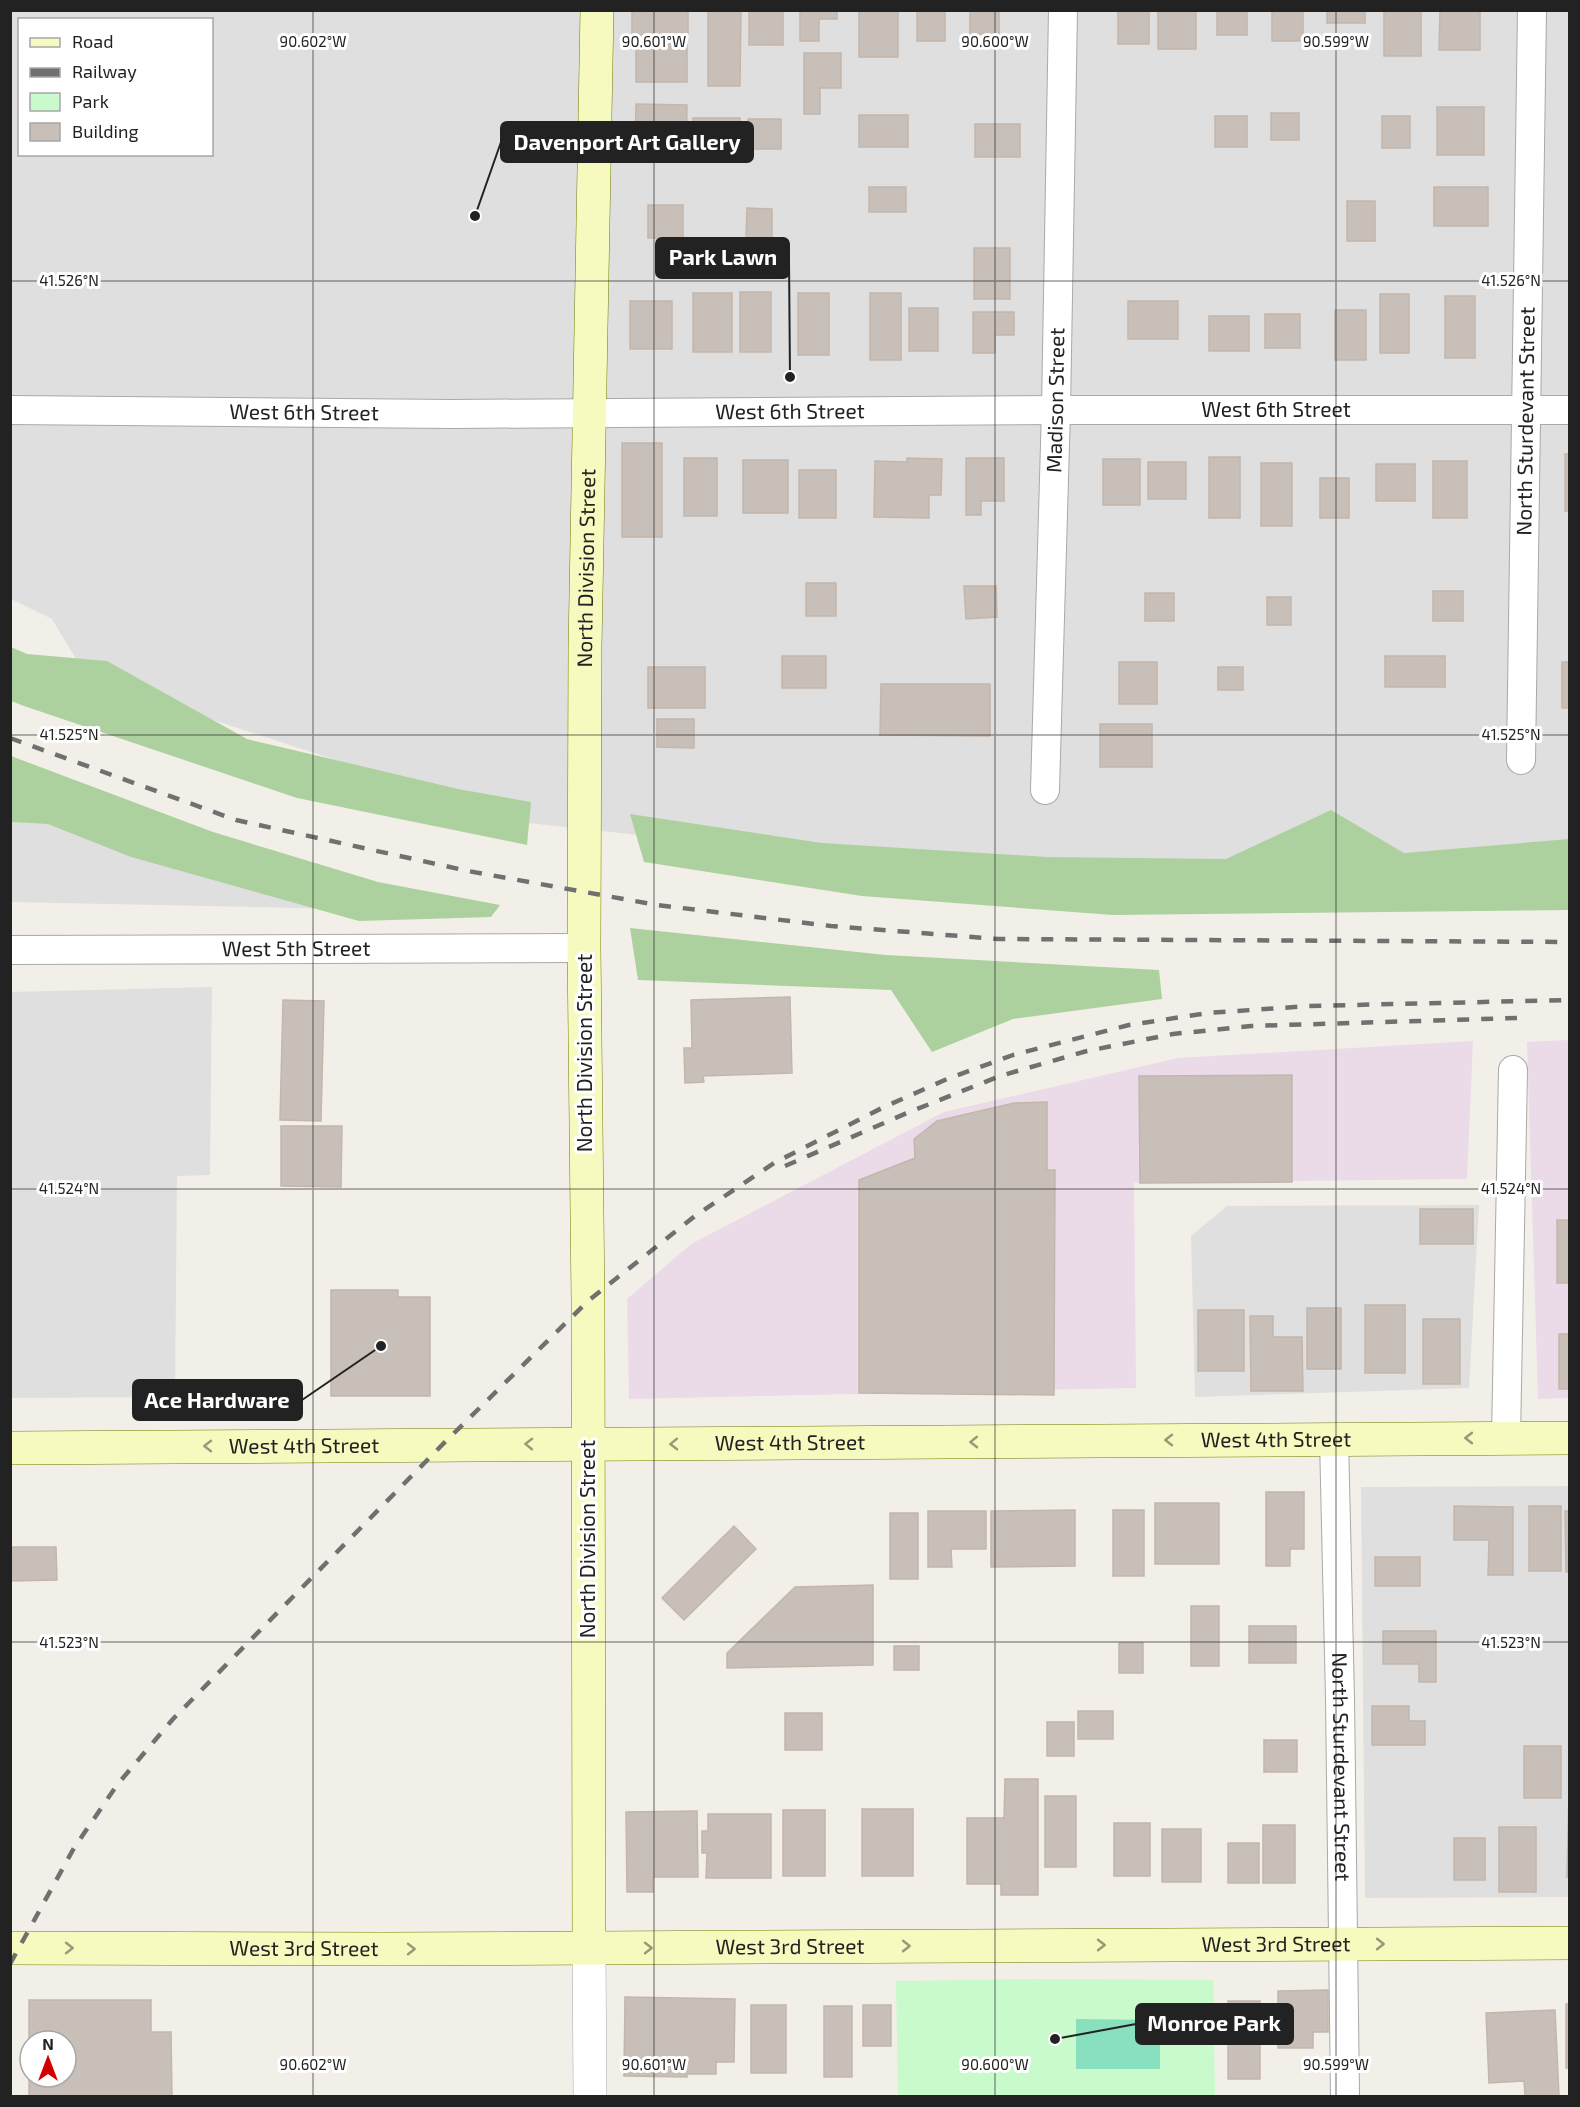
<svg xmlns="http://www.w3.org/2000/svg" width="1580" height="2107" font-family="'Exo 2',sans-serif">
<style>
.residential{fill:#e0dfdf;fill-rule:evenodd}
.industrial{fill:#ebdbe8}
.forest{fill:#add19e}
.park{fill:#c8facc}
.pitch{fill:#88e0be}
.building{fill:#c7bfb8;stroke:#c4b6ab;stroke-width:1.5;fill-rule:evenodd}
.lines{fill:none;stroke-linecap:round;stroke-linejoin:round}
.minor-casing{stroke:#a9a9a9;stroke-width:30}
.tertiary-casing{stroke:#a9a9a9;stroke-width:34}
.secondary-casing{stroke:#707d05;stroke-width:34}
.minor{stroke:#fff;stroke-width:28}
.tertiary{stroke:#fff;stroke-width:33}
.secondary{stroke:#f7fabf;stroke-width:33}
.rail{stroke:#707070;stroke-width:4.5;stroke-dasharray:12 12;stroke-linecap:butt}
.oneway{stroke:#979978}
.ticks{fill:none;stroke:#222;stroke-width:1.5;stroke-opacity:0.45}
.labels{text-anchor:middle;stroke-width:6;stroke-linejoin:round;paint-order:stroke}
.street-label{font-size:21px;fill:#222;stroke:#fff}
.ticks-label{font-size:15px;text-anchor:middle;fill:#222;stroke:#fff;stroke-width:6;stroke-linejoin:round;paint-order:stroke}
.leader{fill:none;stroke:#222;stroke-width:2}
.callout-dot{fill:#222;stroke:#fff;stroke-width:2}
.callout{fill:#222;stroke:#222;stroke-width:2}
.callout-label{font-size:22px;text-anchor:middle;font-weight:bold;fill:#fff}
</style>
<rect width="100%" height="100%" fill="#f2efe9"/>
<!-- residential -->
<g class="residential">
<path d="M10,11H1569V885L1020,876L528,823L88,679L52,619L11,599ZM20,20H212V154H20Z"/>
<path d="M11,766L350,909L11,902Z"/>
<path d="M212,987L210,1175L177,1176L175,1397L11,1398V992Z"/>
<path d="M1479,1205L1469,1388L1195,1397L1191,1236L1227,1206Z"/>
<path d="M1569,1486V1897L1365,1898L1361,1487Z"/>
</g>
<!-- industrial -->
<g class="industrial">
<path d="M1569,1040V1398L1538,1399L1527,1042Z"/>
<path d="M1473,1041L1467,1179L1134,1183L1136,1388L629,1399L627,1299L691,1244L944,1112L1178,1058Z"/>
</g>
<!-- forest -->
<g class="forest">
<path d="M11,647L27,654L107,661L247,739L458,789L531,802L527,845L297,798L24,706L11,701Z"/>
<path d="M11,756L213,832L378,882L500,905L491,917L359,921L131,857L48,824L11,822Z"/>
<path d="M1331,810L1404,853L1569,839V910L1113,915L862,896L644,862L630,814L822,843L1047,857L1226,859Z"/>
<path d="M630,928L886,955L1159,970L1162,999L1013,1019L932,1052L891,990L638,980Z"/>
</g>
<!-- park -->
<path class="park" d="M1033,1979L1213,1980L1215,2096H898L896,1981Z"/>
<!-- pitch -->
<path class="pitch" d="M1076,2019L1160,2020V2069H1076Z"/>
<!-- building -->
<g class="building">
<rect x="632" y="10" width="56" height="25"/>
<path d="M708,10H741L740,86H708Z"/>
<rect x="749" y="10" width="34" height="35"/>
<path d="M800,10H837V19H819V41H800Z"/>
<rect x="859" y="10" width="39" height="47"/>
<rect x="917" y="10" width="28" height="31"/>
<rect x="970" y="10" width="29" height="24"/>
<rect x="1118" y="10" width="31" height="34"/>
<rect x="1158" y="10" width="38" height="39"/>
<rect x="1217" y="10" width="30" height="25"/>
<rect x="1272" y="10" width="31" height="31"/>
<rect x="1327" y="10" width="38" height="13"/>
<rect x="1384" y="10" width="37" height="46"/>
<path d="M1440,10H1480V50H1439Z"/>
<rect x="636" y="44" width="51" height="38"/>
<path d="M804,53H841V88H820V114H804Z"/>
<path d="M636,104L687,105L686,159H670V141L635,140Z"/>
<rect x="1437" y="107" width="47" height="48"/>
<rect x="1271" y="113" width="28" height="27"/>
<rect x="859" y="115" width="49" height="32"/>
<rect x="1215" y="116" width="32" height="31"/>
<rect x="1382" y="116" width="28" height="32"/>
<rect x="693" y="118" width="47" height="26"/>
<rect x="748" y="119" width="33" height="30"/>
<rect x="975" y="124" width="45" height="33"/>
<rect x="869" y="187" width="37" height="25"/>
<rect x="1434" y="187" width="54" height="39"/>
<rect x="1347" y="201" width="28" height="40"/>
<rect x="648" y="205" width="35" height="33"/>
<path d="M747,208L772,209V239L746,238Z"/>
<rect x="974" y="248" width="36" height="51"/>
<rect x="740" y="292" width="31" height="60"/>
<rect x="693" y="293" width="39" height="59"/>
<rect x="798" y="293" width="31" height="62"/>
<rect x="870" y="293" width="31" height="67"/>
<rect x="1380" y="294" width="29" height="59"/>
<rect x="1445" y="296" width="30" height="62"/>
<rect x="630" y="301" width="42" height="48"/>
<rect x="1128" y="301" width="50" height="38"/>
<rect x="909" y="308" width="29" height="43"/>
<rect x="1335" y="310" width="31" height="50"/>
<path d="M973,312H1014V335H995V353H973Z"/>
<rect x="1265" y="314" width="35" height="34"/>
<rect x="1209" y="316" width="40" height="35"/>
<rect x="622" y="443" width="40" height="94"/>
<rect x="1565" y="454" width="5" height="57"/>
<rect x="1209" y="457" width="31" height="61"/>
<rect x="684" y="458" width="33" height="58"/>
<path d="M907,458L942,459L941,495H929V518L874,517L875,461L907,462Z"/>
<path d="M966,458H1004V501H981V515H966Z"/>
<rect x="1103" y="459" width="37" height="46"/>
<rect x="743" y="460" width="45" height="53"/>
<rect x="1433" y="461" width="34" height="57"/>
<rect x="1148" y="462" width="38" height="37"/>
<rect x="1261" y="463" width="31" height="63"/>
<rect x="1376" y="464" width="39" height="37"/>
<rect x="799" y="470" width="37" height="48"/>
<rect x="1320" y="478" width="29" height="40"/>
<rect x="806" y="583" width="30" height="33"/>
<path d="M964,586H996L997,617L966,619Z"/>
<rect x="1433" y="591" width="30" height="30"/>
<rect x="1145" y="593" width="29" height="28"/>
<rect x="1267" y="597" width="24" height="28"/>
<rect x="782" y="656" width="44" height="32"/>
<rect x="1385" y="656" width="60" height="31"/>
<rect x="1119" y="662" width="38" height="42"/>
<rect x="1562" y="662" width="8" height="46"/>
<rect x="648" y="667" width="57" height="41"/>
<rect x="1218" y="667" width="25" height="23"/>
<path d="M881,684H990V736L880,735Z"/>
<path d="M657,719H694V748L657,747Z"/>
<rect x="1100" y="724" width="52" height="43"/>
<path d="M790,997L792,1073L703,1076L704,1082L685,1083L684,1048H692L691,1000Z"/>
<path d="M283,1000L324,1001L321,1121L280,1120Z"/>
<path d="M1292,1075V1182L1140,1183L1139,1076Z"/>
<path d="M1047,1102V1170H1055L1054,1395L859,1393V1180L915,1158L914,1139L937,1121L1014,1103Z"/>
<path d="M281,1126H342L341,1187L281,1186Z"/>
<rect x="1420" y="1209" width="53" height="35"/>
<rect x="1557" y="1220" width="13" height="63"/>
<path d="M331,1290H398V1297H430V1396H331Z"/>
<rect x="1365" y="1305" width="40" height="68"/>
<rect x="1307" y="1308" width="34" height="61"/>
<rect x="1198" y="1310" width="46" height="61"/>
<path d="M1250,1316H1273V1337H1302L1303,1391H1251Z"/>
<rect x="1423" y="1319" width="37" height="65"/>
<rect x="1559" y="1334" width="11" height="55"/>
<path d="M1266,1492H1304V1549H1290V1566H1266Z"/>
<rect x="1155" y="1503" width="64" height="61"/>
<path d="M1454,1506L1513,1507V1575H1488L1489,1540H1454Z"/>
<rect x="1529" y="1506" width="32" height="65"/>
<path d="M1075,1510V1566L991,1567V1511Z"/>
<rect x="1113" y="1510" width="31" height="66"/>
<path d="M928,1511H986V1549H951L952,1567H928Z"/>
<path d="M1565,1511H1570V1572H1566Z"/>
<rect x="890" y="1513" width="28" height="66"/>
<path d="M734,1526L756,1549L684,1620L662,1598Z"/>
<path d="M10,1547H56L57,1580L10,1581Z"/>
<rect x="1375" y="1557" width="45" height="29"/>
<path d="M873,1585V1665L727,1668V1653L795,1587Z"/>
<rect x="1191" y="1606" width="28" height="60"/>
<rect x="1249" y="1626" width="47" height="37"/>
<path d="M1383,1631H1436V1682H1419V1664H1383Z"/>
<rect x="1119" y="1643" width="24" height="30"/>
<rect x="894" y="1646" width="25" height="24"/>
<path d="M1372,1706H1409V1721H1425V1745H1372Z"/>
<rect x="1078" y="1711" width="35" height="28"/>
<rect x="785" y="1713" width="37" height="37"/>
<rect x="1047" y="1722" width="27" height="34"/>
<rect x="1264" y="1740" width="33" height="32"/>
<rect x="1524" y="1746" width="37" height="52"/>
<path d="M1005,1779H1038V1895H1001V1884H967V1818H1004Z"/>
<path d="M1569,1791H1570V1877H1567Z"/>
<rect x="1045" y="1796" width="31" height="71"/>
<rect x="862" y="1809" width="51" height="67"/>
<rect x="783" y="1810" width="42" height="66"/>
<path d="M697,1811L698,1877H653V1892H627L626,1812Z"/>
<path d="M708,1814H771V1878H706L707,1853H702V1831H708Z"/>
<rect x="1114" y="1823" width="36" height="53"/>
<rect x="1263" y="1825" width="32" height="58"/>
<rect x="1499" y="1827" width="37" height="65"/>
<rect x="1162" y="1829" width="39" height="53"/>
<rect x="1454" y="1838" width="31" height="42"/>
<rect x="1228" y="1843" width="31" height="40"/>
<path d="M1328,1990V2032H1313V2048H1278V1991Z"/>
<path d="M625,1997L735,1999L734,2062H716V2074H687V2077L624,2076Z"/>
<path d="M29,2000H151V2032H171L172,2096H29ZM30,2041H66V2077H30Z"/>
<rect x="1228" y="2001" width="32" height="78"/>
<rect x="1566" y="2004" width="4" height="64"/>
<rect x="751" y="2005" width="35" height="68"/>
<rect x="863" y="2005" width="28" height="41"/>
<rect x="824" y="2006" width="28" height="71"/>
<path d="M1555,2010L1559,2096H1525L1524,2081L1489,2083L1486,2013Z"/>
</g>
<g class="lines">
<!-- minor casing -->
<g class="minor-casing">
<g id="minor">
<path id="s1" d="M10,410L453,414L1056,410H1570"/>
<path id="s2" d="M1521,760L1532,10"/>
<path id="s3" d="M1045,790L1056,410L1063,10"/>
<path id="s4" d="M10,950L584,948"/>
<path d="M1506,1438L1513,1070"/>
<path id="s5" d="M1334,1439L1340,1698L1345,2096"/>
</g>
</g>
<!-- tertiary casing -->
<g class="tertiary-casing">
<path id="tertiary" d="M589,1948L590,2096"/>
</g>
<!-- secondary casing -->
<g class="secondary-casing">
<g id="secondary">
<path id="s6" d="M10,1448L1570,1438"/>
<path id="s7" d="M10,1948L388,1949L1570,1943"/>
<path id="s8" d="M589,1948L588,1301L584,948L585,648L597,10"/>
</g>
</g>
<!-- minor -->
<use href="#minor" class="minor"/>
<!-- tertiary -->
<use href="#tertiary" class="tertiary"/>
<!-- secondary -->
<use href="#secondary" class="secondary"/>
<!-- rail -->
<g class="rail">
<path d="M10,738L236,820L468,871L657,905L831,926L998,939L1570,942"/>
<path d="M785,1166L907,1113L1000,1076L1087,1051L1173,1034L1251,1026L1517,1018"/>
<path d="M10,1964L74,1848L117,1785L173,1719L442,1445L588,1301L695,1216L774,1163L884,1107L947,1079L1013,1055L1129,1025L1208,1013L1309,1006L1570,1000"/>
</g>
</g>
<!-- one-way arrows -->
<defs><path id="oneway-chevron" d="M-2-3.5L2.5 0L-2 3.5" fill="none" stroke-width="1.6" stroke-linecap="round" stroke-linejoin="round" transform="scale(1.5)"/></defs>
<g class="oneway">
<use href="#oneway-chevron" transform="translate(1469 1438) rotate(180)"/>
<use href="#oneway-chevron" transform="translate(1169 1440) rotate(180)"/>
<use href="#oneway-chevron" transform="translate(974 1442) rotate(179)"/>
<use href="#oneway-chevron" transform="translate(529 1444) rotate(-179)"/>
<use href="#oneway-chevron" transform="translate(674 1444) rotate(179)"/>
<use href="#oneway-chevron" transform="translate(208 1446) rotate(180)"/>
<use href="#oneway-chevron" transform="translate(1380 1944)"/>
<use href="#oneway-chevron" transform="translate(1101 1945)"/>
<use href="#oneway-chevron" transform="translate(906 1946)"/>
<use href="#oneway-chevron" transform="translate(69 1948)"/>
<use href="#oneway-chevron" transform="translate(648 1948)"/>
<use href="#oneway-chevron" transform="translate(411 1949)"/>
</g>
<!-- ticks -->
<path class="ticks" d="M313,10V2096M654,10V2096M995,10V2096M1336,10V2096M10,281H1570M10,735H1570M10,1189H1570M10,1642H1570M10,2096H1570"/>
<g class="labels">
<!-- street labels -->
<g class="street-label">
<text dy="7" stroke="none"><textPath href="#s3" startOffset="390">Madison Street</textPath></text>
<text dy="7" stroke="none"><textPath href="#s1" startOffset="1266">West 6th Street</textPath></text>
<text dy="7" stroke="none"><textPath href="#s1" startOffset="780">West 6th Street</textPath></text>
<text dy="7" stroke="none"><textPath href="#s1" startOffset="294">West 6th Street</textPath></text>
<text dy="7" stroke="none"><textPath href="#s2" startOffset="339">North Sturdevant Street</textPath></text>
<text dy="7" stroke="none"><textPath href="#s8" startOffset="1380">North Division Street</textPath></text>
<text dy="7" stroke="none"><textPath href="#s4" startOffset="286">West 5th Street</textPath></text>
<text transform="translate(585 1053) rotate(-90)" y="7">North Division Street</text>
<text dy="7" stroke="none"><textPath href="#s6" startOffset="1266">West 4th Street</textPath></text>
<text dy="7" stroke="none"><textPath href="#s6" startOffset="780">West 4th Street</textPath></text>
<text dy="7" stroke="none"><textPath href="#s6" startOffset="294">West 4th Street</textPath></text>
<text transform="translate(588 1539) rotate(-90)" y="7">North Division Street</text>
<text dy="7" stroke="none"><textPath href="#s5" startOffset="328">North Sturdevant Street</textPath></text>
<text dy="7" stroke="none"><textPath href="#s7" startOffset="1266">West 3rd Street</textPath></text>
<text dy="7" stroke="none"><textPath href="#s7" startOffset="780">West 3rd Street</textPath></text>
<text dy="7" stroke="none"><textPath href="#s7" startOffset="294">West 3rd Street</textPath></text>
</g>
</g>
<g class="ticks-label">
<text x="313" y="47">90.602°W</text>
<text x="654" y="47">90.601°W</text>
<text x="995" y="47">90.600°W</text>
<text x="1336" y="47">90.599°W</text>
<text x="69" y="286">41.526°N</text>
<text x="1511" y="286">41.526°N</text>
<text x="69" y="740">41.525°N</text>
<text x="1511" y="740">41.525°N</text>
<text x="69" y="1194">41.524°N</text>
<text x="1511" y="1194">41.524°N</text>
<text x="69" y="1648">41.523°N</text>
<text x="1511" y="1648">41.523°N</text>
<text x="313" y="2070">90.602°W</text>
<text x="654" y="2070">90.601°W</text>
<text x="995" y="2070">90.600°W</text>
<text x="1336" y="2070">90.599°W</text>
</g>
<!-- callouts -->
<path class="leader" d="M475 216L501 142M790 377L789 258M381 1346L302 1400M1055 2039L1136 2024"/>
<g class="callout-dot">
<circle cx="475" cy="216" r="6"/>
<circle cx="790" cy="377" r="6"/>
<circle cx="381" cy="1346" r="6"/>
<circle cx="1055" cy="2039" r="6"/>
</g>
<g class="callout">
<rect x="501" y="122" width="252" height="40" rx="6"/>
<rect x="656" y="238" width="133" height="40" rx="6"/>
<rect x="133" y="1380" width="169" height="40" rx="6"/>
<rect x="1136" y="2004" width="157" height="40" rx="6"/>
</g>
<g class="callout-label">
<text x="627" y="150">Davenport Art Gallery</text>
<text x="723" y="265">Park Lawn</text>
<text x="217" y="1408">Ace Hardware</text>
<text x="1214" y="2031">Monroe Park</text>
</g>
<!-- border -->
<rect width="1580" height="2107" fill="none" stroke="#222222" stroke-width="24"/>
<!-- legend -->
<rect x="18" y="18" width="195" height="138" fill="#ffffff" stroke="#a7a7a7" stroke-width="1.5"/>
<rect x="30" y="38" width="30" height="9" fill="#f7fabf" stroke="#a7a7a7" stroke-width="1.5"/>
<text x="72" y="48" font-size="18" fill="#222222">Road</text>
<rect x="30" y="68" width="30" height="9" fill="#707070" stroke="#a7a7a7" stroke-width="1.5"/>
<text x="72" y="78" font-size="18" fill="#222222">Railway</text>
<rect x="30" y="93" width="30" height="18" fill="#c8facc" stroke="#a7a7a7" stroke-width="1.5"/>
<text x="72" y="108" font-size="18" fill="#222222">Park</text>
<rect x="30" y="123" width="30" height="18" fill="#c7bfb8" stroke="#a7a7a7" stroke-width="1.5"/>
<text x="72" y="138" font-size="18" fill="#222222">Building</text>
<!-- north arrow -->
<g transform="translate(48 2059)"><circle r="28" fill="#ffffff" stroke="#a7a7a7" stroke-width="1.5"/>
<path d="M0-4.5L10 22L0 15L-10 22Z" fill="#d40000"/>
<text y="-9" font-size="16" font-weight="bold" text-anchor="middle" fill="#222222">N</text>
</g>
</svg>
